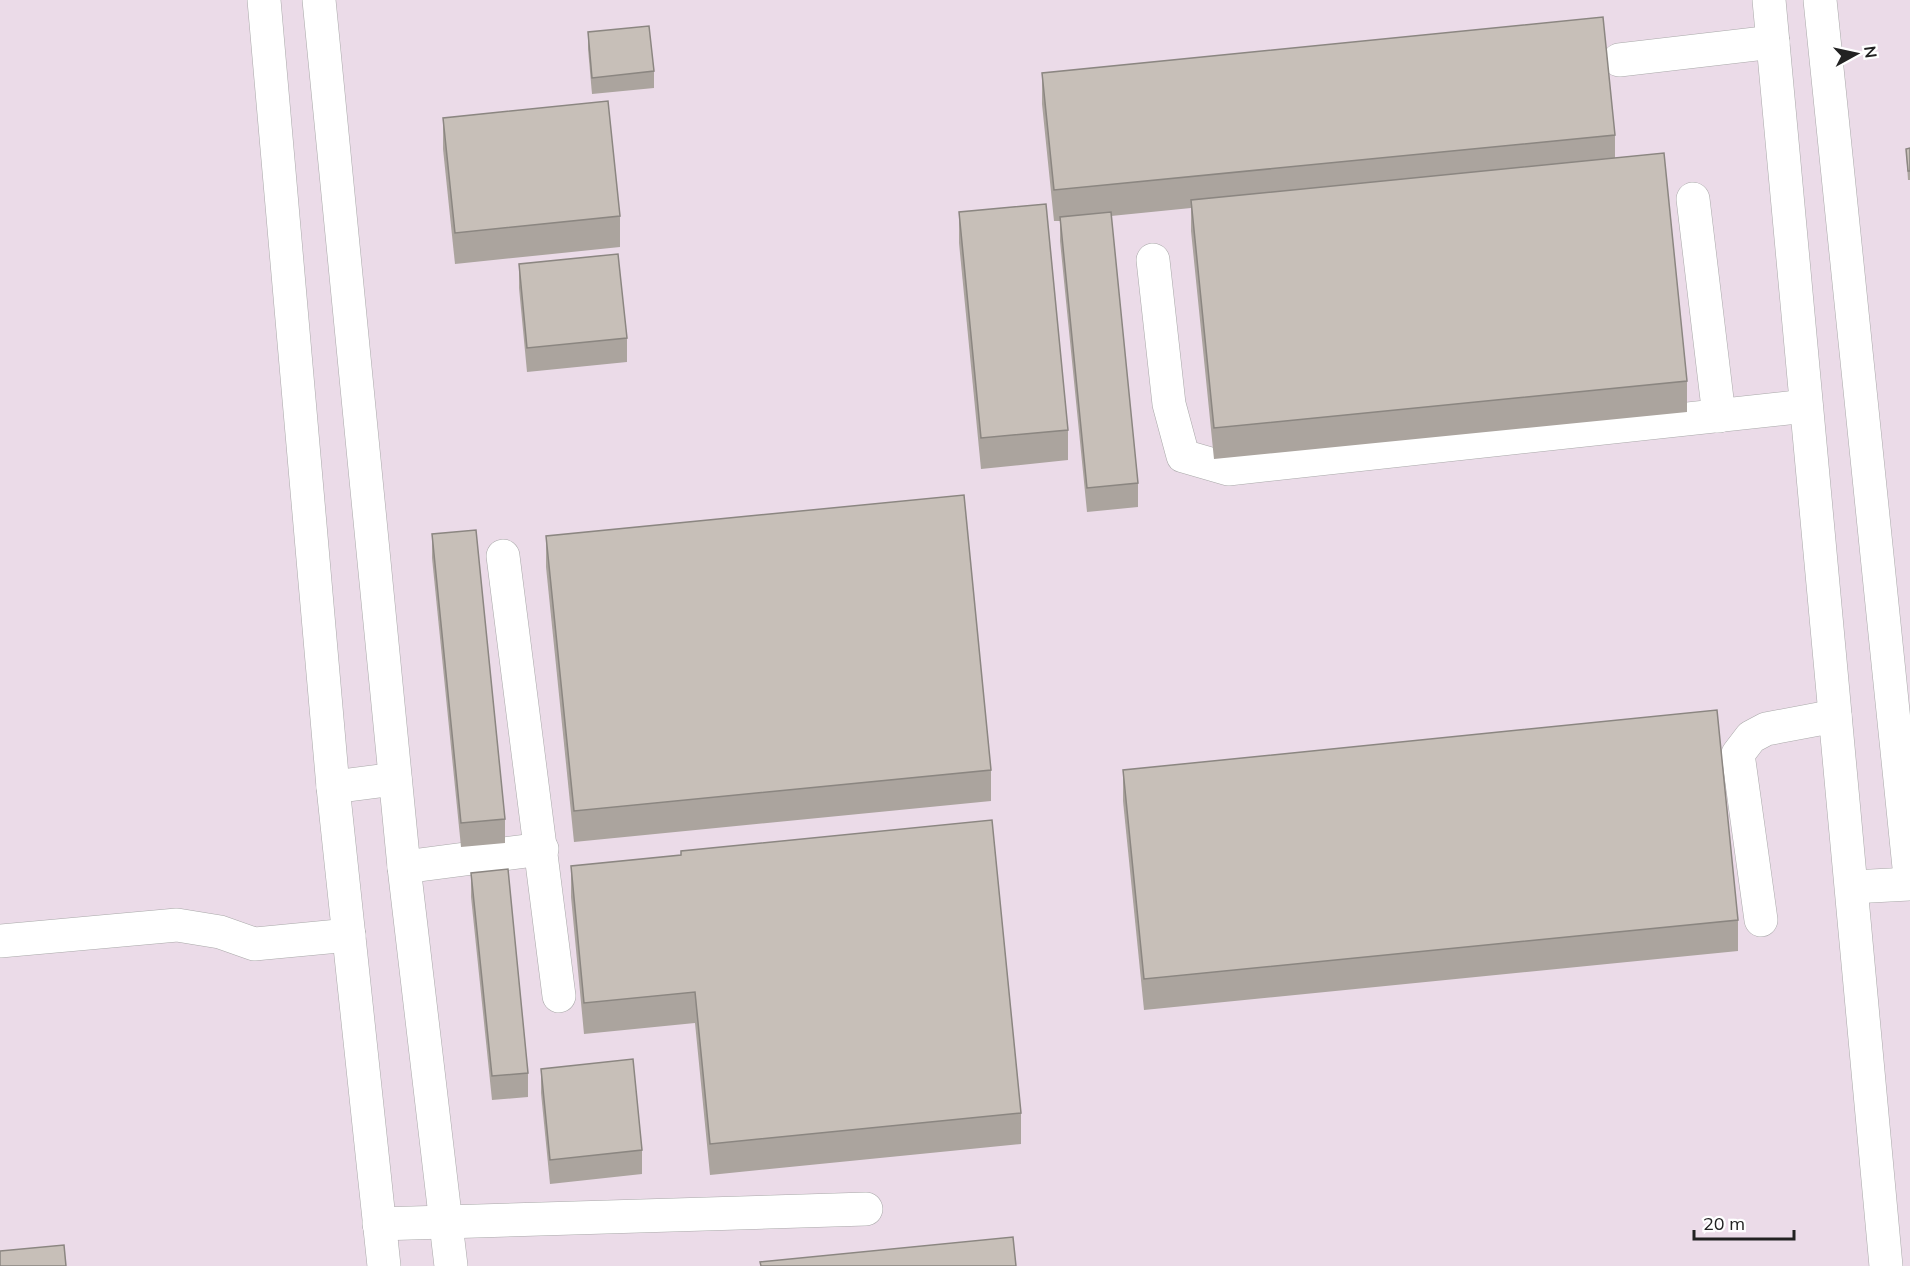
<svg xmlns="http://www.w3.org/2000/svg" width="1910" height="1266" font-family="Mulish,sans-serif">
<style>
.industrial{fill:#ebdbe8}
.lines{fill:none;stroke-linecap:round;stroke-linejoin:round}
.minor-casing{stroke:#a9a9a9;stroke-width:34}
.minor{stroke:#fff;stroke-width:33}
.wall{fill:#aba49e}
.building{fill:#c7bfb8;stroke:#8b8681;stroke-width:1.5}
</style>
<rect width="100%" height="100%" fill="#f2efe9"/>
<!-- industrial -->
<rect class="industrial" x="0" y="0" width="1910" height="1266"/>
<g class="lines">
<!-- minor casing -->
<g class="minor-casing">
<g id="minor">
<path d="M264,0L333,787L384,1266"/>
<path d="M319,0L404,867L451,1266"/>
<path d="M1769,0L1886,1266"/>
<path d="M1820,0L1910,877"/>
<path d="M1619,60L1773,42"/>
<path d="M1693,199L1719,416"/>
<path d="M1153,260L1169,404L1183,456L1228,469L1806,406"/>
<path d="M503,556L559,996"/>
<path d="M333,787L395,779"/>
<path d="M404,867L542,849"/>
<path d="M1852,887L1910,884"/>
<path d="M1761,920L1738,754L1751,737L1766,729L1835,716"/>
<path d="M0,941L177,925L220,932L254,944L349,935"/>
<path d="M379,1224L866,1209"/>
</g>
</g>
<!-- minor -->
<use href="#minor" class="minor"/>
</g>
<!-- wall -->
<g class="wall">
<path d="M588,32L654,71V88L592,94L588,49Z"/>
<path d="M1042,73L1615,135V158L1687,381V412L1214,459L1191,231V208L1111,216L1138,483V507L1087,512L1060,241V221H1054L1042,104Z"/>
<path d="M443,118L620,216V247L455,264L443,149Z"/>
<path d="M1910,148V180H1908L1906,149Z"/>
<path d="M959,212L1068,430V460L981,469L959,243Z"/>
<path d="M519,264L627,338V362L527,372L519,288Z"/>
<path d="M432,534L505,819V843L461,847L432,558Z"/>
<path d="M546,536L991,770V801L574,842L546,567Z"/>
<path d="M1123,770L1738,920V951L1144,1010L1123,801Z"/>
<path d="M681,851L1021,1113V1144L710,1175L695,1023L584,1034L571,897V866L681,855Z"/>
<path d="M471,873L528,1073V1097L492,1100L471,897Z"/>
<path d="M541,1069L642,1150V1174L550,1184L541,1093Z"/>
</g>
<!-- building -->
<g class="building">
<path d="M1603,17L1615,135L1054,190L1042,73Z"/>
<path d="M649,26L654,71L592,78L588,32Z"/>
<path d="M608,101L620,216L455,233L443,118Z"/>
<path d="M1910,148V171H1908L1906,149Z"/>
<path d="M1664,153L1687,381L1214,428L1191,200Z"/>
<path d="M1046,204L1068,430L981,438L959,212Z"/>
<path d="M1111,212L1138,483L1087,488L1060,217Z"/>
<path d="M618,254L627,338L527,348L519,264Z"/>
<path d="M964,495L991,770L574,811L546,536Z"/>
<path d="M476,530L505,819L461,823L432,534Z"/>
<path d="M1717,710L1738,920L1144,979L1123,770Z"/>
<path d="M992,820L1021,1113L710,1144L695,992L584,1003L571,866L681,855V851Z"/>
<path d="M508,869L528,1073L492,1076L471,873Z"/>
<path d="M633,1059L642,1150L550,1160L541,1069Z"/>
<path d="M1013,1237L1016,1266H761L760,1262Z"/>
<path d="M64,1245L66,1266H0V1251Z"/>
</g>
<!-- north arrow -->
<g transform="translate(1856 54) rotate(82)" stroke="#ffffff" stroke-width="4.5" paint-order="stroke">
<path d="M0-4.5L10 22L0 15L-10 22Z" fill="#222222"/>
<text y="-9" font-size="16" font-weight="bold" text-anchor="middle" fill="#222222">N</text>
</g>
<!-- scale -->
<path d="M1694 1230v9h100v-9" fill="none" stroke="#222222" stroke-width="3"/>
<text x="1703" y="1230" font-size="18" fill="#222222" stroke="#ffffff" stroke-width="4.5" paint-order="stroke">20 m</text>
</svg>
